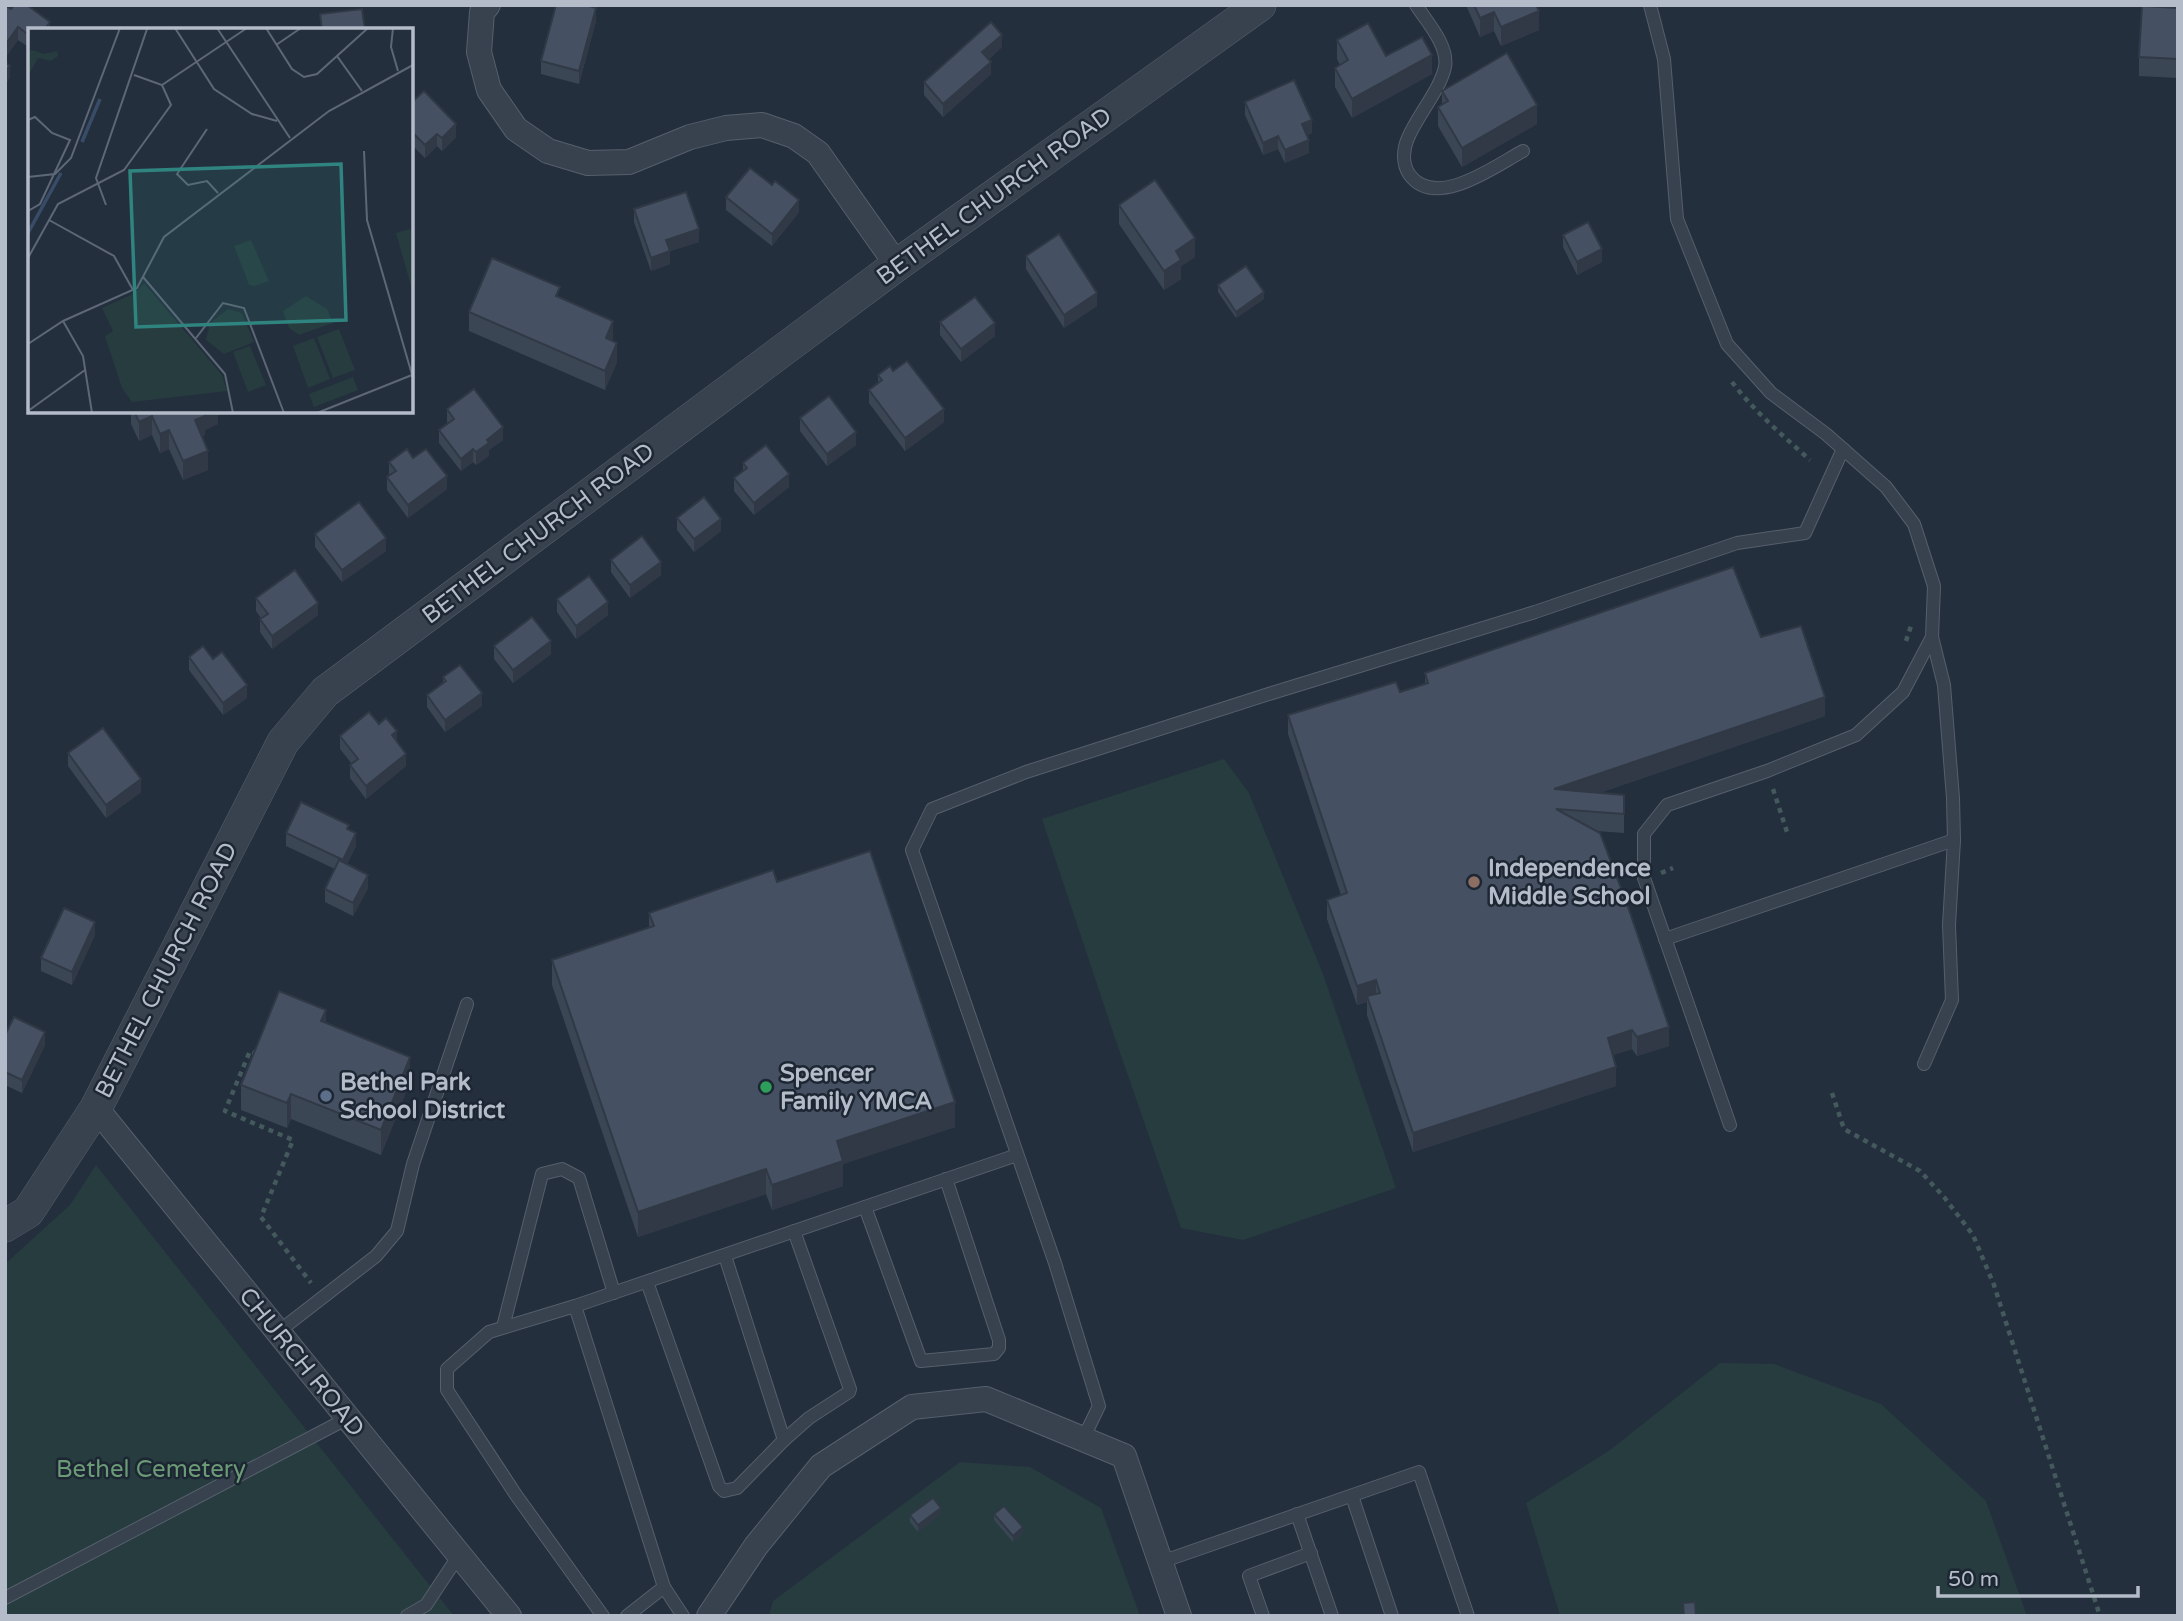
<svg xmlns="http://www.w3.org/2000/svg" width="2183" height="1621" font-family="'Varela Round',sans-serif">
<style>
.green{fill:#263c3f}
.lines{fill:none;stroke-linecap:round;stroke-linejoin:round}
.service-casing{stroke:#565f6c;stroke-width:14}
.minor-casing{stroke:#565f6c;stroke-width:26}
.tertiary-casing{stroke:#565f6c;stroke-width:33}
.path{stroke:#44595c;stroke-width:4.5;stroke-dasharray:5 5;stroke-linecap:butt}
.service{stroke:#38414e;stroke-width:12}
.minor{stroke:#38414e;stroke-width:24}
.tertiary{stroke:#38414e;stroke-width:32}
.wall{fill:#3b4654}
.shaded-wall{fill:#303945}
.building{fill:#455162;stroke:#303945;stroke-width:2}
.education-dot{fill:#8d6e63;stroke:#1d2633;stroke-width:2.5}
.leisure-dot{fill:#2e9e5b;stroke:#1d2633;stroke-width:2.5}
.service-dot{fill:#5c6f8a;stroke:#1d2633;stroke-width:2.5}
.labels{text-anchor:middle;stroke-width:5;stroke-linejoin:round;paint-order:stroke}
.street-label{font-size:24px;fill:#b4bcc9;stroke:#1d2633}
.poi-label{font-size:24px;font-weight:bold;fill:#b4bcc9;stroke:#1d2633;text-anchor:start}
.park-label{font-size:24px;fill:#6b9a76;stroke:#1d2633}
.inset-river{fill:none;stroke:#394c67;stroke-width:3.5}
.inset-road{fill:none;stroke:#5e6776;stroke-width:2}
.view{fill:#308480;fill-opacity:0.15;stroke:#308480;stroke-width:3.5}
.inset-edge{fill:none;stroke:#b4bcc9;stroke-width:3.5}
</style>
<rect width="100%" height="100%" fill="#242f3e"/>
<!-- green -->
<g class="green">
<path d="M1224,759L1249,793L1323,974L1396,1188L1243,1240L1181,1228L1116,1041L1042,819Z"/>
<path d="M96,1165L454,1616H5V1264L70,1205Z"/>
<path d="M1720,1363L1774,1364L1881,1404L1986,1501L2027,1616H1560L1526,1503L1610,1450Z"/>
<path d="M960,1462L1030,1467L1101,1508L1140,1616H769L773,1601Z"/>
</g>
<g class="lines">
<!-- service casing -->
<g class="service-casing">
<g id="service">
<path d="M1416,5C1427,22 1449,46 1445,67C1440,90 1417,116 1408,138C1403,149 1402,163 1409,174C1435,211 1495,166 1523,151"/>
<path d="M1650,5L1664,59L1677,219L1727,344L1771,393L1826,434L1886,487L1914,524L1934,586L1932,637L1944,685L1953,798L1954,840L1949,925L1952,1000L1924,1064"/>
<path d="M1665,939L1954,840"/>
<path d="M1730,1125L1644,878V834L1667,805L1767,771L1856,735L1903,692L1932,637"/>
<path d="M865,1207L921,1361L994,1354L999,1348V1340L946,1179"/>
<path d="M725,1256L784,1440"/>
<path d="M647,1282L719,1486L724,1491L737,1488L784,1440L809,1418L849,1392L850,1389L794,1231"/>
<path d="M575,1306L489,1332L447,1369V1390L516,1495L603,1616"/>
<path d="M503,1327L542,1174L562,1169L579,1178L614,1293"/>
<path d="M278,1332L376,1256L397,1231L413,1164L467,1004"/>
<path d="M1083,1439L1099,1406L1055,1263L912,850L932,809L1026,772L1272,693L1535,612L1737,543L1805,533L1843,449"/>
<path d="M1352,1496L1392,1616"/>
<path d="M1297,1514L1332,1616"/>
<path d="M1161,1562L1419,1472L1468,1616"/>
<path d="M5,1598L348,1418"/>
<path d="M407,1616L426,1605L459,1555"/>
<path d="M627,1616L664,1587"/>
<path d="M683,1616L664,1587L575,1306L1017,1155"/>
<path d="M1263,1616L1249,1576L1311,1553"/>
</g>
</g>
<!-- minor casing -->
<g class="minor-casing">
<g id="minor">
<path d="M488,5L482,12L479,52L489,90L516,129L548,151L588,163L629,162L690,137L726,128L762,125L794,136L818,153L897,265"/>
<path d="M96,1108L509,1616"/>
<path d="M709,1616L756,1546L821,1466L912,1407L986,1399L1124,1456L1179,1616"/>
</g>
</g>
<!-- tertiary casing -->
<g class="tertiary-casing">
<path id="tertiary" d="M5,1226L28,1212L96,1108L283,742L325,692L897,265L1260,5"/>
</g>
<!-- path -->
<g class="path">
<path d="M1732,382C1754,411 1782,435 1810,460"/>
<path d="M1906,641L1912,623"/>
<path d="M1773,789L1787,832"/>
<path d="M1661,873L1673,868"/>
<path d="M257,1054L250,1051L225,1111L293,1140L261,1217L311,1283"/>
<path d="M1832,1093L1844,1129L1920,1171L1944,1197L1973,1235L1994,1285L2100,1616"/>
</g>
<!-- service -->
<use href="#service" class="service"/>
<!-- minor -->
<use href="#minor" class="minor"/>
<!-- tertiary -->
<use href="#tertiary" class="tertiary"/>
</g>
<!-- wall -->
<g class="wall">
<path d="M5,5L50,30H30V48L18,40L5,58Z"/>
<path d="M1466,5H1536L1539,30L1501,46L1494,31L1480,37Z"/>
<path d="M2178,8V78L2139,76V57Z"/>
<path d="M596,21L579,84L541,74V61Z"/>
<path d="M1337,40L1386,56L1432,74L1352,118L1335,87V68L1340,65L1337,59Z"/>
<path d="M1002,47L989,59L991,74L943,117L924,95V82Z"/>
<path d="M1442,91L1537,124L1462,167L1438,126V107L1442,105Z"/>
<path d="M1245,102L1312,133L1307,135L1309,153L1285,163L1278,149L1263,155L1245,115Z"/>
<path d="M411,103L456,137L442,151L437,146L425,158L411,144Z"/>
<path d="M726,197L799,212L772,246L726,210Z"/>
<path d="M1119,205L1195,257L1181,266V279L1164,290L1119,224Z"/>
<path d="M634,209L699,242L670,251V264L651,271L634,222Z"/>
<path d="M1563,235L1602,262L1577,275L1563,247Z"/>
<path d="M1026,256L1097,306L1064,328L1026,269Z"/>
<path d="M1218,285L1264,299L1236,318L1218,292Z"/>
<path d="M560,298L617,362L605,390L469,331V312Z"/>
<path d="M940,322L995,336L961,362L940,335Z"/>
<path d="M893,371L944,422L905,451L869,403V390L878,383V375Z"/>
<path d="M447,409L503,440L489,450V456L476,465L473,462L461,471L439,443V430L448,423L447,422Z"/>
<path d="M131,411H218V424L205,430V435L202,437L208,470L183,480L169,449L160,453L152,435L139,441L131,424Z"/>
<path d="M800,418L856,445L827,466L800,431Z"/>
<path d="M413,458L447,489L408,518L387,490V477L389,475V462Z"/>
<path d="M743,463L789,487L754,515L734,491V478L743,472Z"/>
<path d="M677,518L721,531L694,552L677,530Z"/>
<path d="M315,534L386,551L342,582L315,547Z"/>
<path d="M611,560L661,575L630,598L611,572Z"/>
<path d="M256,598L318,615L272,649L260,632V619L261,618L256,611Z"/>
<path d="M557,599L608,615L576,639L557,612Z"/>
<path d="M1761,637L1825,716L1599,793L1624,795V833L1597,831L1669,1046L1637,1056L1632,1049L1613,1055L1616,1086L1413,1152L1367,1015V1002L1357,1005L1327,919V900L1341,895L1288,734V715L1400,692L1425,684V673Z"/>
<path d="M494,646L551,654L513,683L494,659Z"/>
<path d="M189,657L213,659L247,698L223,715L189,670Z"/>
<path d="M443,677L482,706L445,732L427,707V695L443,683Z"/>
<path d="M379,724L397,742L406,766L366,799L350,778V765L352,764L340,749V736Z"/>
<path d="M68,753L141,792L106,818L68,766Z"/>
<path d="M349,830L356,846L347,864L368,888L353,916L325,902V889L335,869L286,846V833Z"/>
<path d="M777,882L955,1127L843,1164V1186L772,1210L766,1194L638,1237L552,985V960L649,927V913Z"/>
<path d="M95,935L72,985L41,971V958Z"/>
<path d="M326,1023L410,1082L381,1155L291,1119L287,1128L241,1110V1085Z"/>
<path d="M5,1035L45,1045L22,1093L5,1085Z"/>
<path d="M941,1514L918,1532L910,1522V1515Z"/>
<path d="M994,1514L1023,1534L1013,1542L994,1520Z"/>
</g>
<!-- shaded-wall -->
<g class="shaded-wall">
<path d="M596,8V21L579,84V71Z"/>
<path d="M1539,11V30L1501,46V27Z"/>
<path d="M1494,12V31L1480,37V18Z"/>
<path d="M50,22V30H44Z"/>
<path d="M18,27V40L5,58V45Z"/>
<path d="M1002,35V47L982,65V52Z"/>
<path d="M1432,55V74L1352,118V99Z"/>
<path d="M991,62V74L943,117V104Z"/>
<path d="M10,66V78L5,85V72Z"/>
<path d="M1537,105V124L1462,167V148Z"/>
<path d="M1312,120V133L1302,137V124Z"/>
<path d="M456,124V137L442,151V138Z"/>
<path d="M437,134V146L425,158V145Z"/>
<path d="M1278,136V149L1263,155V143Z"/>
<path d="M1309,140V153L1285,163V150Z"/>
<path d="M799,200V212L772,246V234Z"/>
<path d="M699,229V242L666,252V240Z"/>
<path d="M1195,238V257L1181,266V279L1164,290V271L1176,251Z"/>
<path d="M1602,249V262L1577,275V262Z"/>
<path d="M670,251V264L651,271V258Z"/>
<path d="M1264,292V299L1236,318V312Z"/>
<path d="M1097,293V306L1064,328V315Z"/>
<path d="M613,321V340L606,357V338Z"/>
<path d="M995,323V336L961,362V349Z"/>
<path d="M617,343V362L605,390V371Z"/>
<path d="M944,409V422L905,451V438Z"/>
<path d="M205,411H218V424L205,430V435L195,439V420Z"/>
<path d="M152,416V435L139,441V422Z"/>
<path d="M503,427V440L489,450V456L476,465V452L487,440Z"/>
<path d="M169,430V449L160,453V434Z"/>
<path d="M856,432V445L827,466V454Z"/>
<path d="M473,449V462L461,471V459Z"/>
<path d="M208,451V470L183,480V461Z"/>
<path d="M789,474V487L754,515V503Z"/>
<path d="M447,476V489L408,518V505Z"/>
<path d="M721,519V531L694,552V539Z"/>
<path d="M386,538V551L342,582V570Z"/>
<path d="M661,562V575L630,598V585Z"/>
<path d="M608,602V615L576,639V626Z"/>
<path d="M318,603V615L272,649V636Z"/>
<path d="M551,641V654L513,683V670Z"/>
<path d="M247,685V698L223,715V703Z"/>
<path d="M482,693V706L445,732V720Z"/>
<path d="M1825,697V716L1554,808V789Z"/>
<path d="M397,731V744L392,735Z"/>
<path d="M406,754V766L366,799V786Z"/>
<path d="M141,779V792L106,818V805Z"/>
<path d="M356,833V846L343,873V860Z"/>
<path d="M368,875V888L353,916V903Z"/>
<path d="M95,922V935L72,985V972Z"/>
<path d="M1376,980V999L1367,996V1002L1357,1005V986Z"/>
<path d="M326,1010V1035L321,1021Z"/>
<path d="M1669,1027V1046L1637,1056V1037Z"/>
<path d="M1632,1030V1049L1608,1057V1038Z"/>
<path d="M45,1032V1045L22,1093V1080Z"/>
<path d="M410,1057V1082L381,1155V1130Z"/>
<path d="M1616,1067V1086L1413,1152V1133Z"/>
<path d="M291,1094V1119L287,1128V1103Z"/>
<path d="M955,1102V1127L843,1164V1186L772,1210V1185L837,1141Z"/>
<path d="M766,1169V1194L638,1237V1212Z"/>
<path d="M941,1508V1514L918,1532V1525Z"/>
<path d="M1023,1527V1534L1013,1542V1536Z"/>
</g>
<!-- building -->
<g class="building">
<path d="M5,5L11,9L14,5H27L50,22L44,30H30V36L18,27L5,45Z"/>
<path d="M556,5H586L596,8L579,71L541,61Z"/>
<path d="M1474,5H1536L1539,11L1501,27L1494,12L1480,18Z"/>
<path d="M2142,6L2178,8V59L2139,57Z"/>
<path d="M362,9L365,30H322L320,14Z"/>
<path d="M991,22L1002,35L982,52L991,62L943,104L924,82Z"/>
<path d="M1368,23L1386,56L1422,37L1432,55L1352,99L1335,68L1348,60L1337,40Z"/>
<path d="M1507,53L1537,105L1462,148L1438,107L1448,101L1442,91Z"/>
<path d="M5,62L10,66L5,72Z"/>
<path d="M1294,80L1312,120L1302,124L1309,140L1285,150L1278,136L1263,143L1245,102Z"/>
<path d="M424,91L456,124L442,138L437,134L425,145L411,131V103Z"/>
<path d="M750,168L772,185L775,181L799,200L772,234L726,197Z"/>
<path d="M1155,180L1195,238L1176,251L1181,260L1164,271L1119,205Z"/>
<path d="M686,192L699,229L666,240L670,251L651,258L634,209Z"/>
<path d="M1588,222L1602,249L1577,262L1563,235Z"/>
<path d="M1059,234L1097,293L1064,315L1026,256Z"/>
<path d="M492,258L560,287L556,296L613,321L606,338L617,343L605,371L469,312Z"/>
<path d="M1246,266L1264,292L1236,312L1218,285Z"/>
<path d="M975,297L995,323L961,349L940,322Z"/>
<path d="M907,361L944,409L905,438L869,390L882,380L878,375L890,366L893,371Z"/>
<path d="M474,389L503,427L487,440L489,443L476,452L473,449L461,459L439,430L454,419L447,409Z"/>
<path d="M829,396L856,432L827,454L800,418Z"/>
<path d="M134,411H205L203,412L205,416L195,420L208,451L183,461L169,430L160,434L152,416L139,422Z"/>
<path d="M766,445L789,474L754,503L734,478L747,468L743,463Z"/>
<path d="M407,449L413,458L426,449L447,476L408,505L387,477L396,471L389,462Z"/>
<path d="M704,497L721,519L694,539L677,518Z"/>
<path d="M359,502L386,538L342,570L315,534Z"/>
<path d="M642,536L661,562L630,585L611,560Z"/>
<path d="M1733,567L1761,637L1801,626L1825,697L1554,789L1624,795V814L1556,809L1600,833L1627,904L1669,1027L1637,1037L1632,1030L1608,1038L1616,1067L1413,1133L1367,996L1380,993L1376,980L1357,986L1327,900L1347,893L1288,715L1396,682L1400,692L1428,683L1425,673Z"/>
<path d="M295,570L318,603L272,636L260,619L268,614L256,598Z"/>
<path d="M589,576L608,602L576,626L557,599Z"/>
<path d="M532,617L551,641L513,670L494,646Z"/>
<path d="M203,646L213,659L222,652L247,685L223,703L189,657Z"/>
<path d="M460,665L482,693L445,720L427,695L446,681L443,677Z"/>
<path d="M369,712L379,724L386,718L397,731L392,735L406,754L366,786L350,765L358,759L340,736Z"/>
<path d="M103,728L141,779L106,805L68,753Z"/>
<path d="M301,802L349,825L347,829L356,833L343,860L286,833Z"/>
<path d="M870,851L955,1102L837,1141L843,1161L772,1185L766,1169L638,1212L552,960L654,926L649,913L773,870L777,882Z"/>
<path d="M339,860L368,875L353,903L325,889Z"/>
<path d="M64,908L95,922L72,972L41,958Z"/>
<path d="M279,991L326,1010L321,1021L410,1057L381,1130L291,1094L287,1103L241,1085Z"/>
<path d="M14,1017L45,1032L22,1080L5,1072V1035Z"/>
<path d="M933,1498L941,1508L918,1525L910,1515Z"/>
<path d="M1004,1506L1023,1527L1013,1536L994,1514Z"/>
<path d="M1695,1602L1696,1616H1684L1683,1603Z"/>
</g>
<!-- markers -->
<circle class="education-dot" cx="1474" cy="882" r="7"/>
<circle class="leisure-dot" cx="766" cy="1087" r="7"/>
<circle class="service-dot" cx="326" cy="1096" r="7"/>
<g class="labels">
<!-- street labels -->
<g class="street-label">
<text transform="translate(994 196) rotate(-36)" y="8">BETHEL CHURCH ROAD</text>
<text transform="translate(538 533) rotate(-37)" y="8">BETHEL CHURCH ROAD</text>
<text transform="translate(166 970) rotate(-63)" y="8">BETHEL CHURCH ROAD</text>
<text transform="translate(302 1362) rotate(51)" y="8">CHURCH ROAD</text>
</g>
<!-- poi labels -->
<g class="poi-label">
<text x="1488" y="876">Independence<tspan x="1488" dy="28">Middle School</tspan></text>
<text x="780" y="1081">Spencer<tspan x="780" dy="28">Family YMCA</tspan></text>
<text x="340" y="1090">Bethel Park<tspan x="340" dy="28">School District</tspan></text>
</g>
<!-- park labels -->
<g class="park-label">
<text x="151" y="1477">Bethel Cemetery</text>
</g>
</g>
<!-- overview -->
<g transform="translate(28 28)">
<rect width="385" height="385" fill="#242f3e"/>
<path d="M4,22L16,26L29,23L30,28L23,33L10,30L0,48V24ZM382,201L385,204V265L368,205ZM223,212L241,253L227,258L221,257L206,218ZM116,255L194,347L199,363L104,374L94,360L77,308L85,303L74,280L107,265ZM278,268L299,281L305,295L271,307L261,300L255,283ZM200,281L214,285L226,314L196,326L178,312L182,295ZM311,301L327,342L305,350L289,309ZM286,310L302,351L280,360L265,318ZM222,318L238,357L220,364L205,324ZM325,349L330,362L286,379L281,366Z" fill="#263c3f"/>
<path class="inset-river" d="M54,114L72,71M0,205L33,145"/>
<path class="inset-road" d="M147,0L186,61L224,86L249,93M189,0L262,110M238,0L264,41L276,49L289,46L340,0M365,0L363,19L370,43M248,17L273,0M309,28L334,63M134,57L219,0M0,92L7,89L24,105L42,112L12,176L0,183M179,101L149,146L160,157L179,153L190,165M336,123L339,192L385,350M0,149L27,146L43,130L92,0M78,177L68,150L119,1M21,192L86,228L105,262M0,230L30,176L96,142L143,77L134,57L106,47M115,249L197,346L205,385M35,293L55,328L64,385M168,310L195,275L216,280L256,385M0,316L35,293L109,260L136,209L301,83L385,37M0,383L57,342M289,385L384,347"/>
<path class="view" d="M313,136L318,292L108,299L102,143Z"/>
<rect width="385" height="385" class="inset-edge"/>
</g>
<!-- border -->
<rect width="2183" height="1621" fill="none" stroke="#b4bcc9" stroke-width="14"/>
<!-- scale -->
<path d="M1938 1586v10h200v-10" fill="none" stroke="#b4bcc9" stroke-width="3.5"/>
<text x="1948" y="1586" font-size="21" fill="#b4bcc9" stroke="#1d2633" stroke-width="5" paint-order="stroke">50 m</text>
</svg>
